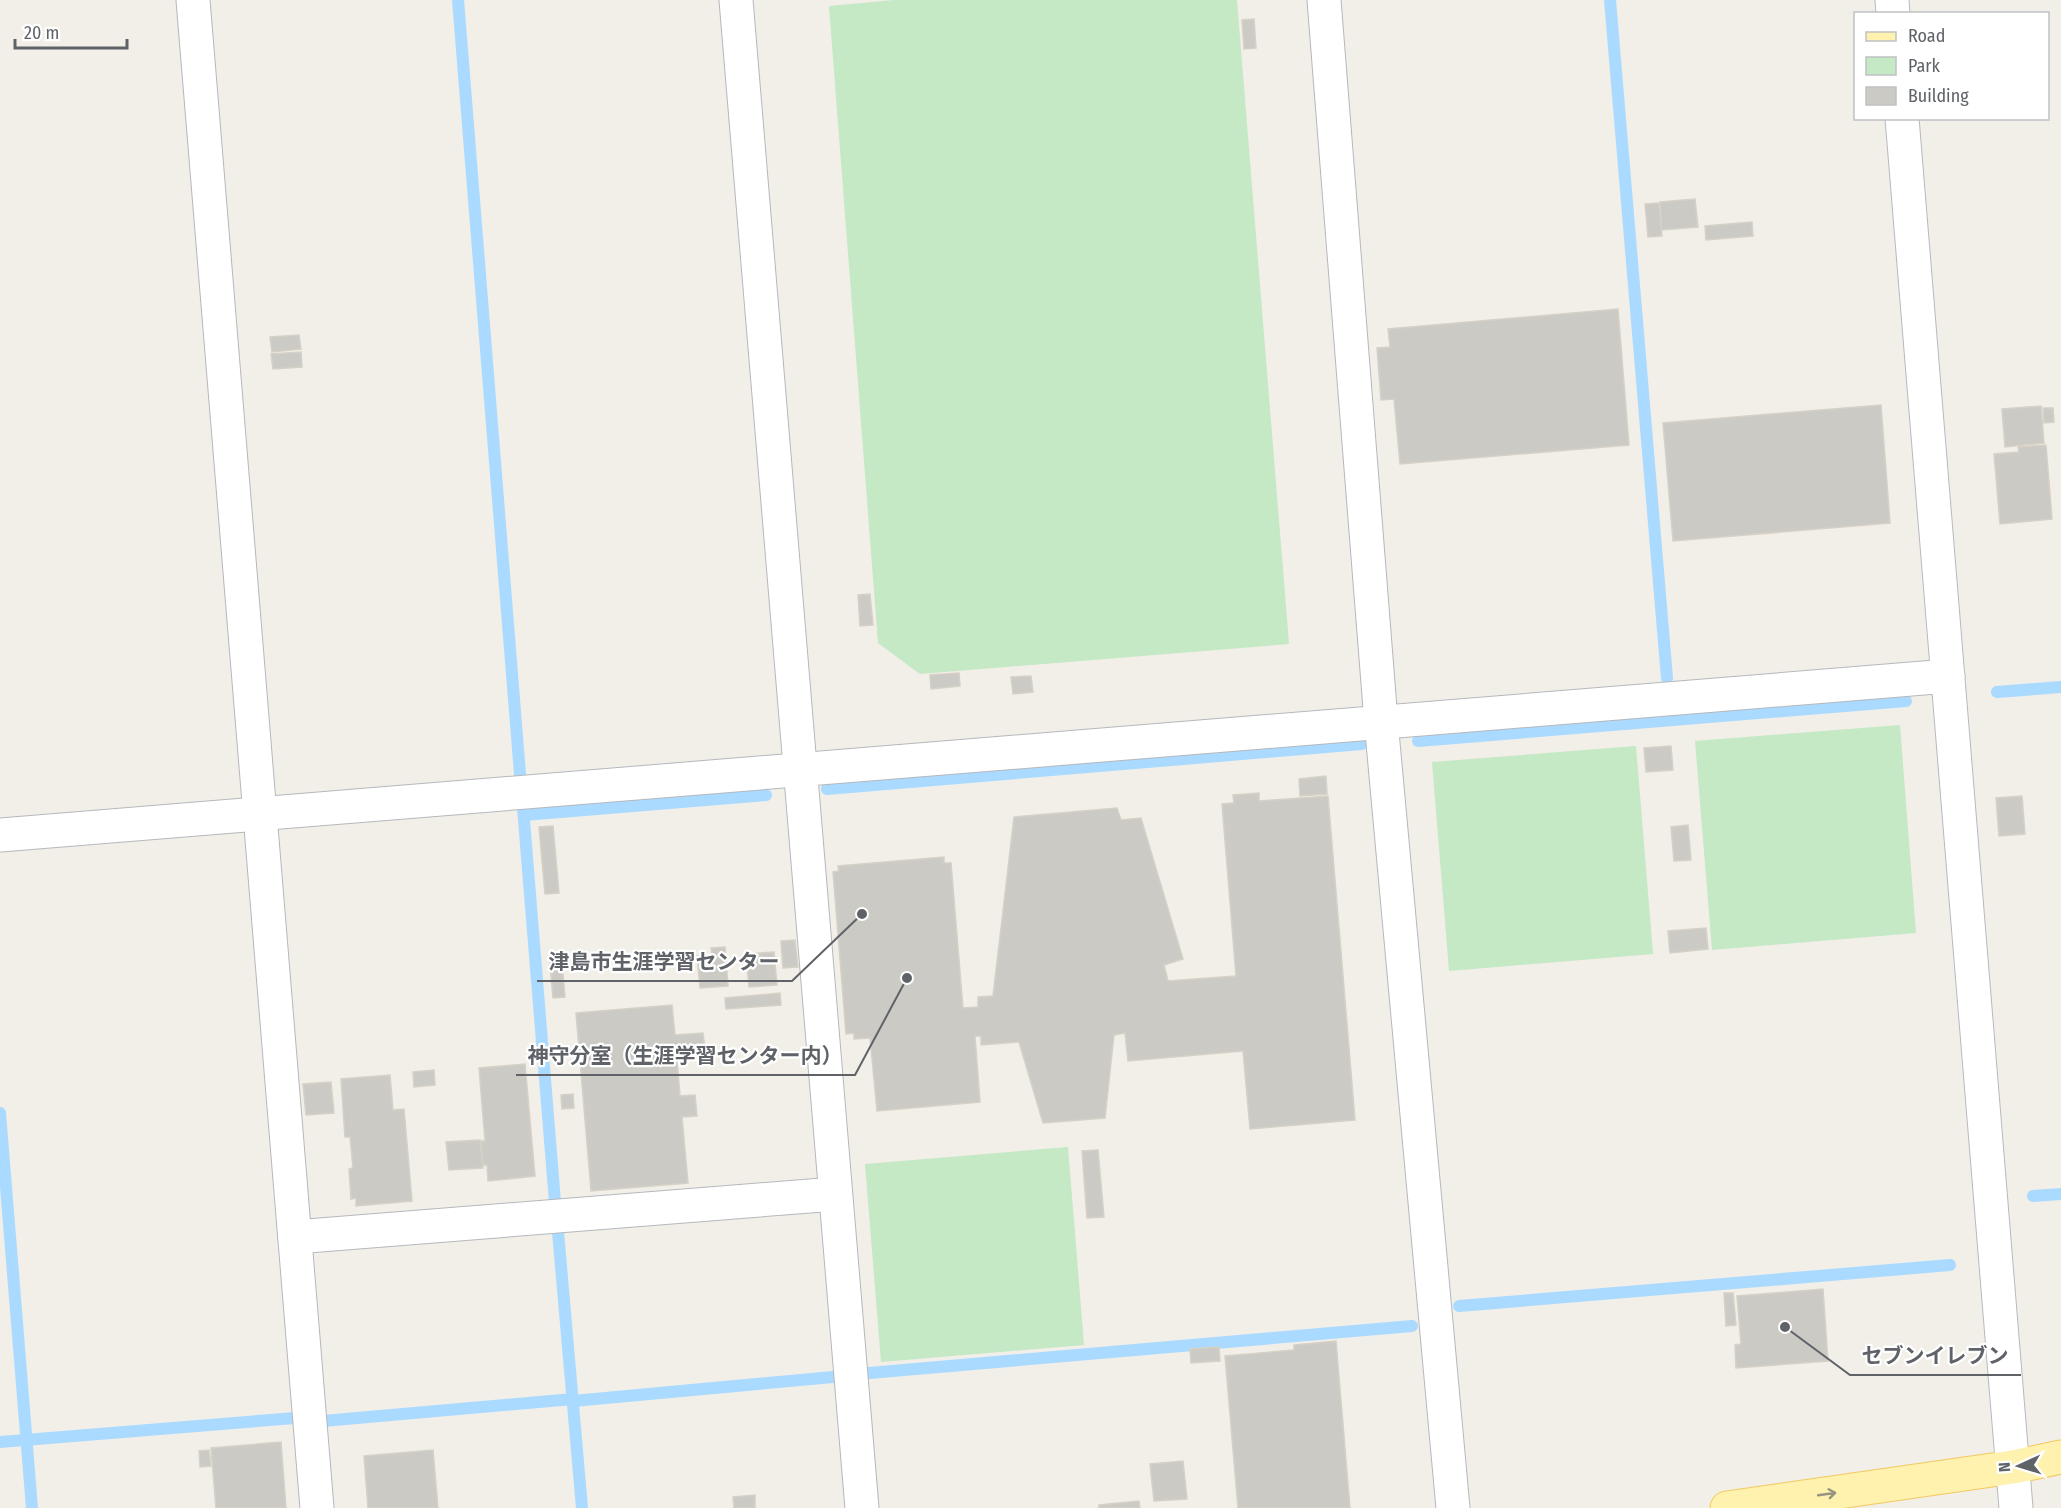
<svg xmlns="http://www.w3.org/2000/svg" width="2061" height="1508" font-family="'Fira Sans Condensed','Noto Sans JP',sans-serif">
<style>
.green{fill:#c5e8c5}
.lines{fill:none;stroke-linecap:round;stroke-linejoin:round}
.stream{stroke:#aadaff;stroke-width:12}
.building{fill:#cccac5;stroke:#d6d1c6;stroke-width:1.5}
.street-casing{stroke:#b5b8bc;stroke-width:35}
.secondary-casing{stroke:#b6babf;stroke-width:35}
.primary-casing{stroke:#f2c960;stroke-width:35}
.street{stroke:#fff;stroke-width:33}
.secondary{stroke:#fff;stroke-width:33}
.primary{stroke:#fff2af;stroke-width:33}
.oneway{stroke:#979581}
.leader{fill:none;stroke:#5f6368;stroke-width:2}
.callout-dot{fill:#5f6368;stroke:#fff;stroke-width:2}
.callout-label{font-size:21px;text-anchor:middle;font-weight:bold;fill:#5f6368;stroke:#fff;stroke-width:4.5;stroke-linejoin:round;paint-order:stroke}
</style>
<rect width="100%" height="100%" fill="#f1efe8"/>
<!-- green -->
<g class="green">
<path d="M894,0H1237L1289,644L920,674L878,643L829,6Z"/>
<path d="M1900,725L1916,933L1712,950L1695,741Z"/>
<path d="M1636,746L1653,954L1449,971L1432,762Z"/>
<path d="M1068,1147L1084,1345L881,1362L865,1164Z"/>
</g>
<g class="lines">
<!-- stream -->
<g class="stream">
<path d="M458,0L520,774"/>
<path d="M1610,0L1667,678"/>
<path d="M1997,692L2061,687"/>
<path d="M1418,741L1906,701"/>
<path d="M827,789L1362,744"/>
<path d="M523,808L555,1202"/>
<path d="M524,815L766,795"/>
<path d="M0,1113L32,1508"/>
<path d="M2033,1196L2061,1194"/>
<path d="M558,1232L582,1508"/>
<path d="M1459,1306L1950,1265"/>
<path d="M869,1373L1412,1326"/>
<path d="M573,1401L833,1377"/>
<path d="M323,1421L573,1399"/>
<path d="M0,1442L295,1418"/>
</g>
</g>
<!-- building -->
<g class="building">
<path d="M1254,19L1256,48L1244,49L1242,20Z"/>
<path d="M1695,199L1698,227L1662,230L1660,202Z"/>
<path d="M1659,203L1662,236L1648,237L1645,204Z"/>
<path d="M1752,222L1753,236L1706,240L1705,226Z"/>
<path d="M1618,309L1629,445L1400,464L1394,399L1381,400L1377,348L1390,347L1388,329Z"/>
<path d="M299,335L301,349L272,352L270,337Z"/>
<path d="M301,352L302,367L273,369L271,354Z"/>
<path d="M1881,405L1890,523L1673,541L1663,423Z"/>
<path d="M2041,406L2044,443L2005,447L2002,409Z"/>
<path d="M2043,408H2053L2054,422L2044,423Z"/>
<path d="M2046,445L2052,519L2000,524L1994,454L2019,452L2018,447Z"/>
<path d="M870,594L873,625L860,626L858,595Z"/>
<path d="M959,673L960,686L931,689L930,675Z"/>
<path d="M1031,676L1033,692L1013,694L1011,677Z"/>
<path d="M1671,746L1673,770L1646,772L1644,748Z"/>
<path d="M1326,776L1327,794L1300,796L1299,779Z"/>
<path d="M1259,793V801L1328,796L1355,1120L1250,1129L1243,1051L1128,1061L1125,1033L1114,1035L1105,1118L1043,1123L1019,1042L981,1045V1036H975L980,1102L877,1111L870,1038L854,1039V1033L846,1034L833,872L839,871L838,866L944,857V863H951L963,1008L978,1007V997L993,996L1014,817L1117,808L1121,820L1141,818L1183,959L1164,965L1168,981L1236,976L1222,804L1234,803L1233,795Z"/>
<path d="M2022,796L2025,834L1999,836L1996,798Z"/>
<path d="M1688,825L1691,860L1674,861L1671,827Z"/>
<path d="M553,826L559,893L545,894L539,827Z"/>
<path d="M1706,928L1708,949L1670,953L1668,931Z"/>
<path d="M795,940L798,967L783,968L781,941Z"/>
<path d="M725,947L728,986L700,988L697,956L712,955L711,948Z"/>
<path d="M774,952L777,985L749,987L746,954Z"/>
<path d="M562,962L565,997L553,998L550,963Z"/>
<path d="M780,993L781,1005L726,1009L725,998Z"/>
<path d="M672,1005L675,1035L703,1033L706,1057L677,1059L680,1096L695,1095L697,1116L682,1117L688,1183L591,1191L576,1013Z"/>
<path d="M525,1064L535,1176L488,1181L487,1165H483L481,1141H485L479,1068Z"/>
<path d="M434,1070L435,1085L414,1087L413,1072Z"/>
<path d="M390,1075L393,1110L404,1109L412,1201L356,1206V1198L351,1199L349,1169L353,1168L350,1137H345L341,1079Z"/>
<path d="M331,1082L334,1113L306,1115L303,1084Z"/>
<path d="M573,1094L574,1108L562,1109L561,1095Z"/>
<path d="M480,1140L483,1168L449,1170L446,1142Z"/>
<path d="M1098,1150L1104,1217L1087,1218L1082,1151Z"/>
<path d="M1823,1289L1828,1361L1736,1368L1735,1345L1741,1344L1737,1296Z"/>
<path d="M1724,1293H1733L1736,1325L1726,1326Z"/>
<path d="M1336,1341L1350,1508H1238L1225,1356L1294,1350V1345Z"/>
<path d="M1219,1347L1220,1361L1191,1363L1190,1349Z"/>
<path d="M281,1442L286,1508H216L211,1448Z"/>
<path d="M209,1450L211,1466L200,1467L199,1451Z"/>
<path d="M433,1450L438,1508H368L364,1456Z"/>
<path d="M1183,1461L1187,1499L1154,1501L1150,1464Z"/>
<path d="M755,1495V1508H734L733,1497Z"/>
<path d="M1139,1501L1140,1508H1099V1505Z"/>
</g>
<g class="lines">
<!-- street casing -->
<g class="street-casing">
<g id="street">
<path d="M193,0L317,1508"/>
<path d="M736,0L862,1508"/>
<path d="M1324,0L1381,721L1453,1508"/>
<path d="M0,835L1948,676"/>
<path d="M295,1237L835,1194"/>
</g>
</g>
<!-- secondary casing -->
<g class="secondary-casing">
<g id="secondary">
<path d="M1892,0L1893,14"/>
<path d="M1902,118L2016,1508"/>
</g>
</g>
<!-- primary casing -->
<g class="primary-casing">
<path id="primary" d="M1727,1508L2013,1467L2061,1457"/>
</g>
<!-- street -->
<use href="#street" class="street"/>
<!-- secondary -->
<use href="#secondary" class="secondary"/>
<!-- primary -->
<use href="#primary" class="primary"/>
</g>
<!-- one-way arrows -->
<defs><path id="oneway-shaft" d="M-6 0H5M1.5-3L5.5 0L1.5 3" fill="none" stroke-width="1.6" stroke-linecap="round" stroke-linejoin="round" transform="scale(1.5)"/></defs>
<use class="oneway" href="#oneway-shaft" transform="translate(1827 1494) rotate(-8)"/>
<!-- callouts -->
<path class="leader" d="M862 914L792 981H537M907 978L855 1075H516M1785 1327L1850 1375H2021"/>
<g class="callout-dot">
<circle cx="862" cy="914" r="6"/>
<circle cx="907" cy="978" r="6"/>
<circle cx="1785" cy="1327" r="6"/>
</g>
<g class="callout-label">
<text x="664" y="969">津島市生涯学習センター</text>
<text x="685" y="1063">神守分室（生涯学習センター内）</text>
<text x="1935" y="1363">セブンイレブン</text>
</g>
<!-- legend -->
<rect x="1854" y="12" width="195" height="108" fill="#ffffff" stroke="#bfc1c3" stroke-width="1.5"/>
<rect x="1866" y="32" width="30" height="9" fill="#fff2af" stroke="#bfc1c3" stroke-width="1.5"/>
<text x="1908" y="42" font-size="18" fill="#5f6368">Road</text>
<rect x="1866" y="57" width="30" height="18" fill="#c5e8c5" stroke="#bfc1c3" stroke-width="1.5"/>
<text x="1908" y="72" font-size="18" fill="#5f6368">Park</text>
<rect x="1866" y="87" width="30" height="18" fill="#cccac5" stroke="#bfc1c3" stroke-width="1.5"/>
<text x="1908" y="102" font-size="18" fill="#5f6368">Building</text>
<!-- north arrow -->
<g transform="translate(2019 1466) rotate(266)" stroke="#ffffff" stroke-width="4.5" paint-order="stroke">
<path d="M0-4.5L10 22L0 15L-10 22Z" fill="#5f6368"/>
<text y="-9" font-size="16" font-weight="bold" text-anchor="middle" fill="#5f6368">N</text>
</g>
<!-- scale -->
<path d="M15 39v9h112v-9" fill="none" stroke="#5f6368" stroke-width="3"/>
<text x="24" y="39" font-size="18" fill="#5f6368" stroke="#ffffff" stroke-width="4.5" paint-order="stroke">20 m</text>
</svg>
